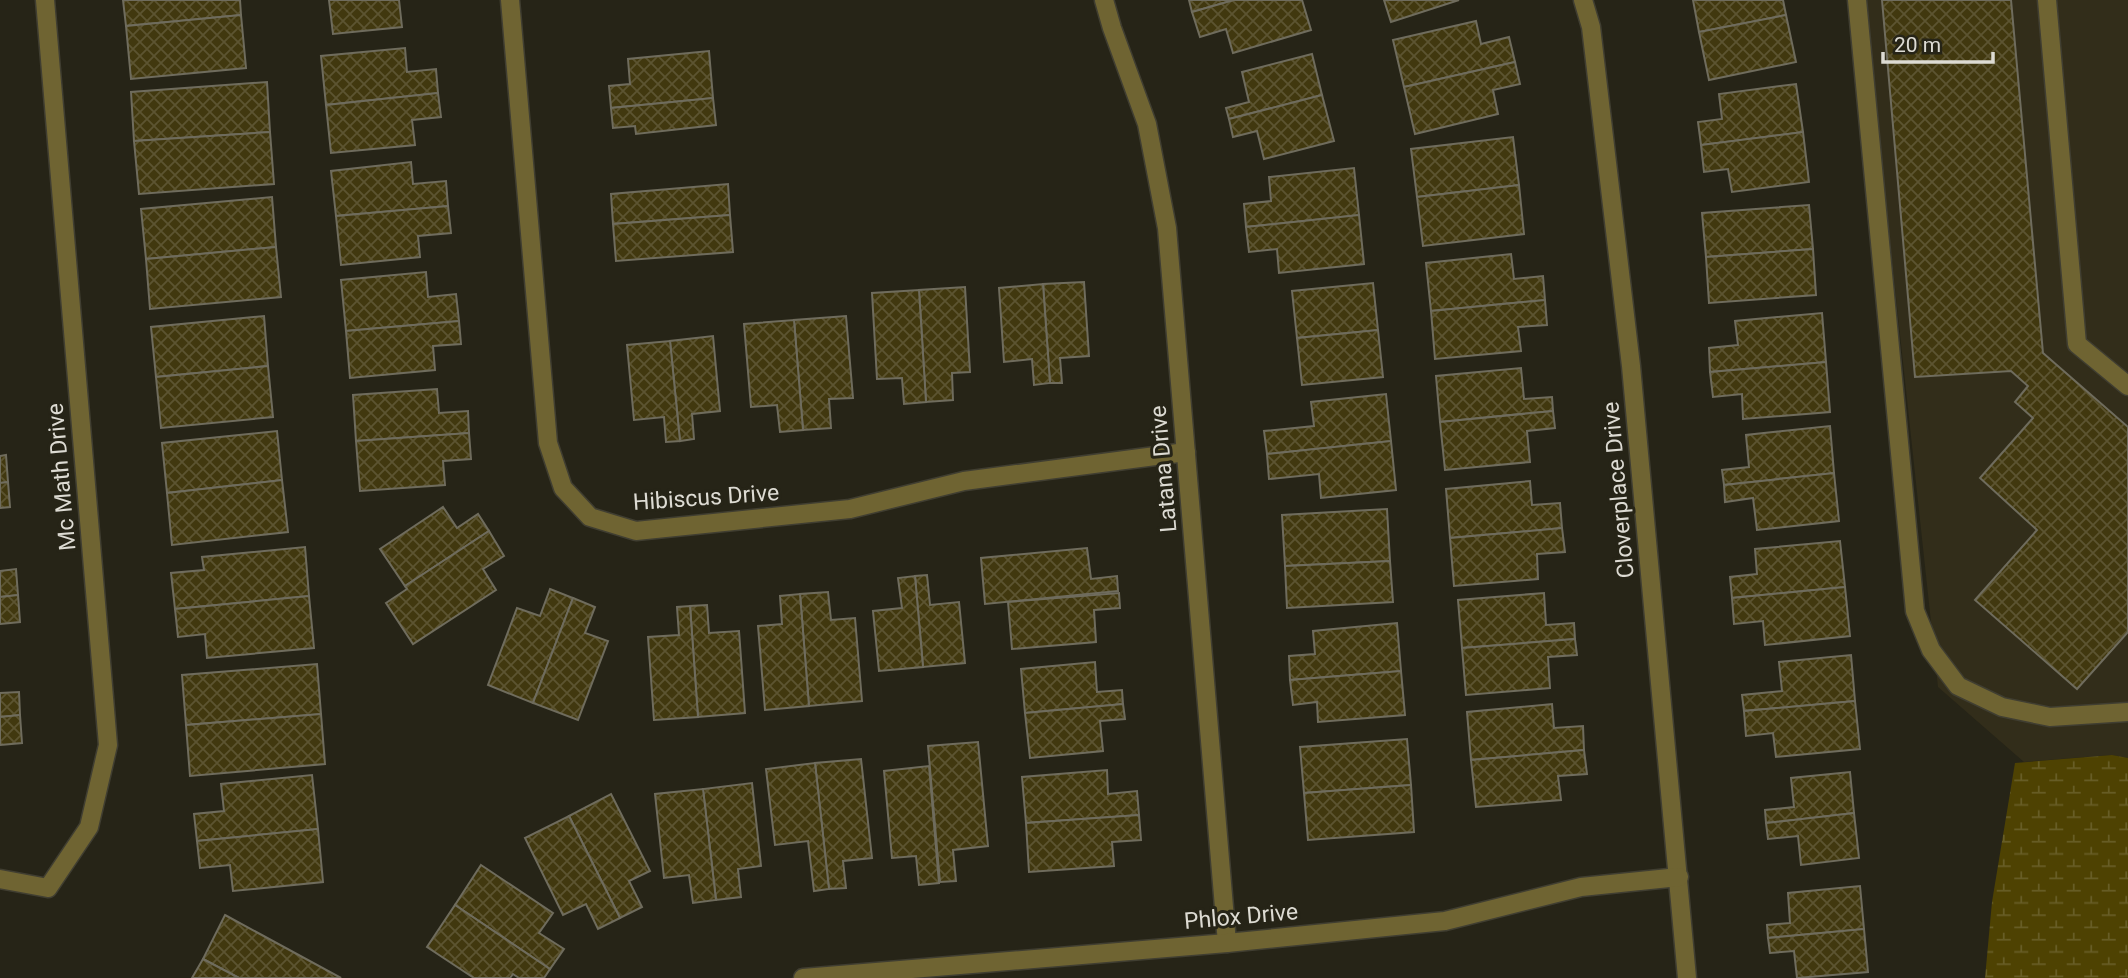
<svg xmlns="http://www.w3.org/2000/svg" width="2128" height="978" font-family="Roboto,sans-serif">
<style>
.built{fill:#322d1a}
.wetland{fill:url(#wetland-marsh)}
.building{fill:url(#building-cross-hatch);stroke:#6f6c5d;stroke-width:2}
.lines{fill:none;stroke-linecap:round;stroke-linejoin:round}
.service-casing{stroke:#403e31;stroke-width:21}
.minor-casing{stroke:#403e31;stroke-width:21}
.service{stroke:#6f6432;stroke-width:18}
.minor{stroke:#6f6432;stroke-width:18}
.labels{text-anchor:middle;stroke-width:6;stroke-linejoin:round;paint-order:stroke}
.street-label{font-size:23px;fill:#dddbd3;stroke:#262417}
</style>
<defs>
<pattern id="wetland-marsh" width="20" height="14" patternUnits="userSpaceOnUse" patternTransform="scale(1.75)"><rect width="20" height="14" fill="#4e4202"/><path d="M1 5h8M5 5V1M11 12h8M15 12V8" fill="none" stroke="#675d26"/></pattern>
<pattern id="building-cross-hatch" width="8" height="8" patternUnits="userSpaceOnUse" patternTransform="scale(1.75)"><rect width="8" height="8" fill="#41380f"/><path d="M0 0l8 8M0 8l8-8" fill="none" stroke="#5c5431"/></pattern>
</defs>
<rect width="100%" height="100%" fill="#262417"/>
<!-- built -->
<path class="built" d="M1864,0H2128V758L2112,755L2024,762L1938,687Z"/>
<!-- wetland -->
<path class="wetland" d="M2112,755L2128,758V978H1985L1992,902L2015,763Z"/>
<!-- building -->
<g class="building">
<path d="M123,0H240L241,15L126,26Z"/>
<path d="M329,0H399L402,27L333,34Z"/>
<path d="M1189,0H1234L1192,12Z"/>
<path d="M1234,0H1302L1311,30L1233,53L1226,29L1200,37L1192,12Z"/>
<path d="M1384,0H1459L1391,22Z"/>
<path d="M1693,0H1783L1786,15L1699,32Z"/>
<path d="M1882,0H2011L2043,353L2128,427V632L2077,689L1975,600L2037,530L1980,478L2033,418L2015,402L2028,386L2011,371L1915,377Z"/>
<path d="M241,15L246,68L131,79L126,26Z"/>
<path d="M1786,15L1796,62L1709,80L1699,32Z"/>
<path d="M1476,21L1481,44L1509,37L1515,62L1404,87L1393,40Z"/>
<path d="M405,48L407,72L436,69L438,93L326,105L321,56Z"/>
<path d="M709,51L713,98L611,108L609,86L630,84L628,59Z"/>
<path d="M1312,54L1322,95L1229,119L1226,108L1249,102L1242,72Z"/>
<path d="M1515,62L1520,84L1493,90L1498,114L1415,134L1404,87Z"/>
<path d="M267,82L270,132L134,141L131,92Z"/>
<path d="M1796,84L1803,132L1701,145L1698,122L1722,119L1719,94Z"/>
<path d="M438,93L441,117L412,120L415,145L331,153L326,105Z"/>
<path d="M1322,95L1334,141L1264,159L1257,131L1233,137L1229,119Z"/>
<path d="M713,98L716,125L636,134L635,126L613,128L611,108Z"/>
<path d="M270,132L274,184L139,194L134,141Z"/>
<path d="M1803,132L1809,182L1732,192L1728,169L1704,172L1701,145Z"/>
<path d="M1513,137L1519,185L1417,197L1411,149Z"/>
<path d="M411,162L413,184L446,181L448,206L336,216L331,171Z"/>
<path d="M1354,168L1359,215L1246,227L1244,204L1271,201L1269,177Z"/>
<path d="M728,184L730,215L613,224L611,194Z"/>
<path d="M1519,185L1524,234L1423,246L1417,197Z"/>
<path d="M272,197L276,247L146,259L141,209Z"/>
<path d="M1809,205L1813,249L1706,257L1702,213Z"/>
<path d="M448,206L451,233L418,236L420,257L341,265L336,216Z"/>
<path d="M730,215L733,252L616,261L613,224Z"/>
<path d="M1359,215L1364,264L1279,273L1277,249L1249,252L1246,227Z"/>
<path d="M276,247L281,297L150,309L146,259Z"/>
<path d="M1813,249L1816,295L1709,303L1706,257Z"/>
<path d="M1511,254L1514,279L1543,276L1545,300L1431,311L1426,263Z"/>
<path d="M426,272L428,297L456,294L459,321L346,331L341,280Z"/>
<path d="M1084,282L1089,356L1060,358L1062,383H1050L1043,284Z"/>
<path d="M1373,283L1378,330L1297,338L1292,291Z"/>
<path d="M1043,284L1050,383L1034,385L1032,359L1004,362L999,288Z"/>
<path d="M965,287L970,372L952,373L953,400L926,402L919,290Z"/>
<path d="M919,290L926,402L904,404L902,378L877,379L872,293Z"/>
<path d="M1545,300L1547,325L1518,327L1521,351L1435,359L1431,311Z"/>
<path d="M1822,313L1826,362L1710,372L1709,348L1738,345L1735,321Z"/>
<path d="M264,316L268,366L156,377L151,327Z"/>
<path d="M846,316L853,398L829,399L831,428L803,430L794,320Z"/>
<path d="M794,320L803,430L780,432L777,405L751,407L744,324Z"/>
<path d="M459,321L461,344L433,346L435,370L350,378L346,331Z"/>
<path d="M1378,330L1383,377L1302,385L1297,338Z"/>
<path d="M713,336L720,411L692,414L694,439L680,441L670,341Z"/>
<path d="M670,341L680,441L666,442L664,417L634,420L627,345Z"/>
<path d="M1826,362L1830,412L1743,419L1742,394L1713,397L1710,372Z"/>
<path d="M268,366L273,417L161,428L156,377Z"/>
<path d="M1521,368L1524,399L1552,397L1553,411L1440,422L1436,376Z"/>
<path d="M437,389L439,413L468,411L469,433L356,441L353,395Z"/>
<path d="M1386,394L1391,441L1267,454L1264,431L1314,426L1311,402Z"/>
<path d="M1553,411L1555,428L1527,431L1530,462L1445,470L1440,422Z"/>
<path d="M1830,426L1834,473L1724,485L1722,470L1749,467L1746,435Z"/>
<path d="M277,431L282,480L167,493L162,443Z"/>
<path d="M469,433L471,459L443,461L445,485L360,491L356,441Z"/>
<path d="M1391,441L1396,490L1321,498L1319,474L1269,479L1267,454Z"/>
<path d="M6,455L8,482L0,483V456Z"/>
<path d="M1834,473L1839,521L1757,530L1753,498L1725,502L1724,485Z"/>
<path d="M282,480L288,532L172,545L167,493Z"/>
<path d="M1530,481L1532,505L1560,503L1562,528L1450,538L1446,489Z"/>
<path d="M8,482L10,507L0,508V483Z"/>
<path d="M443,507L457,528L478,514L489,531L405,586L380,549Z"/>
<path d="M1387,509L1390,561L1285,566L1282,515Z"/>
<path d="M1562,528L1565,552L1537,554L1538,579L1454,586L1450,538Z"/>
<path d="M489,531L504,556L483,569L496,590L413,644L386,603L407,589L405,586Z"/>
<path d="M1840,541L1845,587L1732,598L1730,577L1757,574L1755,549Z"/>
<path d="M305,547L309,596L175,609L171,573L204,570L202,557Z"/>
<path d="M1087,548L1091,579L1117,576L1118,591L985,604L981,558Z"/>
<path d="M1390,561L1393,602L1287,608L1285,566Z"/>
<path d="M16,569L18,595L0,597V571Z"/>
<path d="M927,575L930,605L959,602L965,663L923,667L915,576Z"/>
<path d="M915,576L923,667L879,671L873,611L902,608L898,578Z"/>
<path d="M1845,587L1850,636L1765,645L1763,621L1734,624L1732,598Z"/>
<path d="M550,589L573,598L533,703L488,685L517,608L540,616Z"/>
<path d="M828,592L831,620L855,618L862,701L809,706L800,594Z"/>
<path d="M1119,593L1120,608L1094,610L1096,642L1012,649L1008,602Z"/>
<path d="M1544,593L1546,625L1574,623L1575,639L1462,648L1458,600Z"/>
<path d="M800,594L809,706L765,710L758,626L782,624L780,596Z"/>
<path d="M18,595L20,622L0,624V597Z"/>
<path d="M309,596L314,648L207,658L205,634L178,637L175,609Z"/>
<path d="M573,598L595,607L585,633L608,641L578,720L533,703Z"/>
<path d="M707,605L709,633L739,631L745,713L698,717L690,606Z"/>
<path d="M690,606L698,717L654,720L648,637L679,635L677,607Z"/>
<path d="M1397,623L1401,671L1290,680L1289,656L1315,654L1313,631Z"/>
<path d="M1575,639L1577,655L1548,657L1550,688L1466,695L1462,648Z"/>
<path d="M1851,655L1855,701L1744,711L1742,695L1782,691L1779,662Z"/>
<path d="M1095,662L1097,692L1122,690L1123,704L1025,713L1021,669Z"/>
<path d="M317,664L321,714L186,725L182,675Z"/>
<path d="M1401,671L1405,715L1318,722L1317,702L1293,705L1290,680Z"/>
<path d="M19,692L20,715L0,717V693Z"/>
<path d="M1855,701L1860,749L1776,757L1773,733L1746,736L1744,711Z"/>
<path d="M1123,704L1125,719L1100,721L1103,751L1030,758L1025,713Z"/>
<path d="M1552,704L1554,728L1583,726L1584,750L1471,760L1467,712Z"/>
<path d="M321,714L325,764L190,776L186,725Z"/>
<path d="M20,715L22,743L0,745V717Z"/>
<path d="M1407,739L1411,785L1304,793L1300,747Z"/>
<path d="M978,742L988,846L953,850L956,881L940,882L928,746Z"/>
<path d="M1584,750L1587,774L1558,776L1561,800L1476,807L1471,760Z"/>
<path d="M861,759L872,858L843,861L846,888L829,889L815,763Z"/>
<path d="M815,763L829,889L814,891L808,841L775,845L766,769Z"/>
<path d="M929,766L939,883L919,885L916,856L892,858L884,771Z"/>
<path d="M1107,770L1108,794L1137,791L1139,815L1026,823L1022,777Z"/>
<path d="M1850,772L1854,813L1766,823L1765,810L1794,807L1791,778Z"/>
<path d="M312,775L318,829L197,841L194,814L224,811L221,784Z"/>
<path d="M752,783L761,866L738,869L741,897L716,900L703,789Z"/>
<path d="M1411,785L1414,832L1308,840L1304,793Z"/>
<path d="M703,789L716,900L693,903L689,875L664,878L655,794Z"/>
<path d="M611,794L650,871L629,881L642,907L620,918L569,816Z"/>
<path d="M1854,813L1859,858L1801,865L1798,836L1768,839L1766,823Z"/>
<path d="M1139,815L1141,840L1112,842L1114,866L1029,872L1026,823Z"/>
<path d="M569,816L620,918L598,929L586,904L563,915L525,838Z"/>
<path d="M318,829L323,882L233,891L230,865L200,868L197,841Z"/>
<path d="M481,865L553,913L539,933L564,949L550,969L455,905Z"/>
<path d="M1860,886L1864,929L1768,938L1767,925L1790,923L1788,893Z"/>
<path d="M455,905L550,969L544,978H519L513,974L510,978H474L427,947Z"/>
<path d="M225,915L341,978H239L203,959Z"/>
<path d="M1864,929L1868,972L1797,978L1794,951L1770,953L1768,938Z"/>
<path d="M203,959L239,978H192Z"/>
</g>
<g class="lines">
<!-- service casing -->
<g class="service-casing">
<g id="service">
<path d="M1857,0L1915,611L1931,650L1958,686L2002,707L2050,717L2128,712"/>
<path d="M2047,0L2077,344L2128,386"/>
</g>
</g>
<!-- minor casing -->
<g class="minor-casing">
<g id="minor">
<path d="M510,0L548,443L563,488L590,517L636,531L850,509L964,481L1186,452"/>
<path d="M1104,0L1112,28L1147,124L1167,228L1227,943"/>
<path d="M1583,0L1591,27L1631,366L1687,978"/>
<path d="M0,879L48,888L89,827L108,745L45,0"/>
<path d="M803,978L1227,943L1445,921L1581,887L1679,877"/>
</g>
</g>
<!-- service -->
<use href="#service" class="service"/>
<!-- minor -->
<use href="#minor" class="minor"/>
</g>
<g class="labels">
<!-- street labels -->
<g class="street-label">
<text transform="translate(1163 469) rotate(-95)" y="8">Latana Drive</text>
<text transform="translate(61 477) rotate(-95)" y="8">Mc Math Drive</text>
<text transform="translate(1618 490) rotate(-95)" y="8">Cloverplace Drive</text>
<text transform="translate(706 497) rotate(-4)" y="8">Hibiscus Drive</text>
<text transform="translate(1241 916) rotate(-5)" y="8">Phlox Drive</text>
</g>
</g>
<!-- scale -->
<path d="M1883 52v10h110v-10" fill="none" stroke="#dddbd3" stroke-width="3.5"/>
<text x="1894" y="52" font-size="21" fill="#dddbd3" stroke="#262417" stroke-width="5" paint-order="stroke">20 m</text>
</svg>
